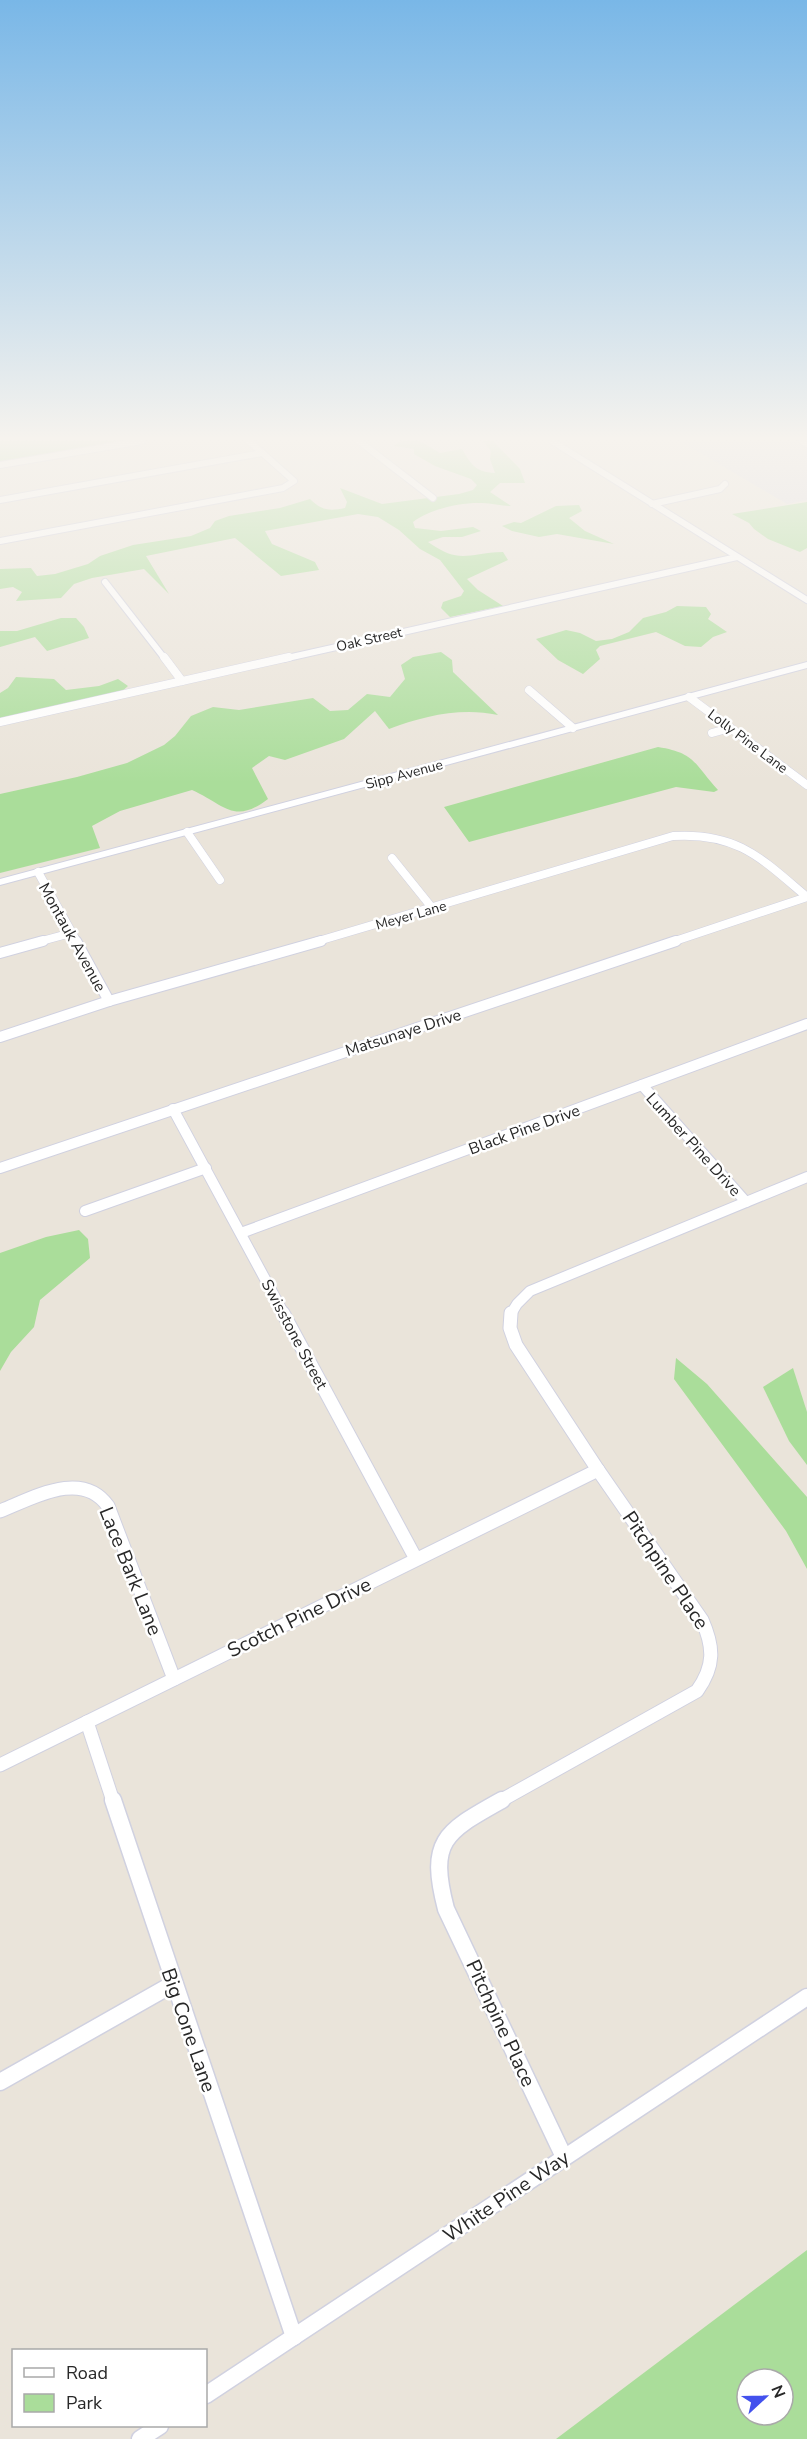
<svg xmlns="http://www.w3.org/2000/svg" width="807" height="2439" font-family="'Nunito Sans',sans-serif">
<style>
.industrial{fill:#dedbe2}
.green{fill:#aadd9a;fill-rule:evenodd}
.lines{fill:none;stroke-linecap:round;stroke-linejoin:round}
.street-far4-casing{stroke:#d0d1e0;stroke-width:8}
.street-far3-casing{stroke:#d0d1e0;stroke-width:9}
.street-far2-casing{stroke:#d0d1e0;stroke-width:12}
.street-far1-casing{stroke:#d0d1e0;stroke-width:15}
.street-casing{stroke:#d0d1e0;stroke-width:19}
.secondary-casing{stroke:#d0d1e0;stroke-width:2}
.street-far4{stroke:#fff;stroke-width:6}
.street-far3{stroke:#fff;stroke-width:8}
.street-far2{stroke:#fff;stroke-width:10}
.street-far1{stroke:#fff;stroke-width:13}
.street{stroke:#fff;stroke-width:16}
.secondary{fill:#fff;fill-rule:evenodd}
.labels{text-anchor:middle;stroke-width:5;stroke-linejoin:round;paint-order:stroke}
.far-street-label{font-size:14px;fill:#282828;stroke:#fff}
.street-label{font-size:16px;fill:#282828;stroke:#fff}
.near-street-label{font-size:20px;fill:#282828;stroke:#fff}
</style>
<rect width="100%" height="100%" fill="#eae4da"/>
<!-- industrial -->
<path class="industrial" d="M680,441H807V500L787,504Z"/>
<!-- green -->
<g class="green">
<path d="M0,441H128L0,462Z"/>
<path d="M401,441H420L440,453L462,449C471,464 475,472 495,473L490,459L491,451L483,441H493L520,469L525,483H500L490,492L511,506C501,506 492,503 482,503C461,502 430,509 413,522L415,528L441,531L473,527L481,531L462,537H443L428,542C461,565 466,553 503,552L508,560L467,579L478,590L503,606L450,617L441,608L443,602L461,596L464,591L440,560L420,549L399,530L378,517L358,514L265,531L272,544L315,562L319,570L281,576L235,538L146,556L169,594L144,569L92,578L74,584L61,598L16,601L22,592L13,587L0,589V569L31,568L37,576L55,574L88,564L100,556L133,545L191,536L210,528L215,521L229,516L280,508L310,499C322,511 330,511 345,508L347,502L340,488L382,504L459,494L473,490L477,485L471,479L435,466L414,454V449L394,446Z"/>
<path d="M807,502V548L800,552L768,539L754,529L749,523L732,514Z"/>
<path d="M579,505L582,511L569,518L585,531L614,544L557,534L539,537L512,531L502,526L514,522L521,523L556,506Z"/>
<path d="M677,606L706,607L711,614L708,619L727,632L713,637L701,647L685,646L656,632L600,646L596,650L600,659L583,674L558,660L536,639L566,630L580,633L596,641L612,639L629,632L643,618L666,612Z"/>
<path d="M61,618H76L84,627L89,638L47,651L35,637L0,647V631H17Z"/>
<path d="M441,652L452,660L453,672L498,715C461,707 423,716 389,729L375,711L344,739L285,760L269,756L252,768L268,799C234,825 225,805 192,790L120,811L92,826L100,848L0,873V794L77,777L127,763L164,745L175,736L191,716L213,707L239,710L313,698L330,711L348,710L367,694L390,697L405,679L401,665L413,657Z"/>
<path d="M16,677L54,679L66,690L99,686L118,679L128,686L120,693L0,720V693L8,688Z"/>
<path d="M658,747C696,753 694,764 718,790L714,792L676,787L469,842L444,807Z"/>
<path d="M79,1230L88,1239L90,1258L40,1300L34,1327L11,1352L0,1371V1253L46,1237Z"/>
<path d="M676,1358L707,1384L807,1497V1569L786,1531L674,1379Z"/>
<path d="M793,1368L807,1412V1465L789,1441L763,1387Z"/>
<path d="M807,2250V2439H556ZM747,2379H783V2415H747Z"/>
</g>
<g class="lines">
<!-- street-far4 casing -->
<g class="street-far4-casing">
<g id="street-far4">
<path d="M359,441L433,498"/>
<path d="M552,441L807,600"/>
<path d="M802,441L807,444"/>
<path d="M0,465L142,441"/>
<path d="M0,500L262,453"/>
<path d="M652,504L720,489L725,484"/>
<path d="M0,541L283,488L294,481L249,441"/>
<path d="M105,582L165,659"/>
<path d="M283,659L737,557"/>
</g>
</g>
<!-- street-far3 casing -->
<g class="street-far3-casing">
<g id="street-far3">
<path d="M164,657L182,681"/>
<path d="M529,690L573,728"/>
<path d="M689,697L807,785"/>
<path d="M0,722L289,657"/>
<path d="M712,733L730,728"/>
<path d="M187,832L220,880"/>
<path d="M392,858L433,909"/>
<path d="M38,872L77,942"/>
<path d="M38,942L71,933"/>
<path d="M315,942L673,836C737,832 761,858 807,897"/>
<path d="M672,942L807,897"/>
</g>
</g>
<!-- street-far2 casing -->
<g class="street-far2-casing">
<g id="street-far2">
<path d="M76,941L109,1001"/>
<path d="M0,953L43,941"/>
<path d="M0,1037L109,1001L321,941"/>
<path d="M642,1085L746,1202"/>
<path d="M173,1109L284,1314"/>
<path d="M0,1168L676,941"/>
<path d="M85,1211L206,1168"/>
<path d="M241,1233L807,1024"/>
<path d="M511,1314L517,1304L530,1291L807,1177"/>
</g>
</g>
<!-- street-far1 casing -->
<g class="street-far1-casing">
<g id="street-far1">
<path d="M283,1313L416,1559"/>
<path d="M0,1511C33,1498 82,1469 108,1506L174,1679"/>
<path d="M87,1722L113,1801"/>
<path d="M0,1765L598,1470"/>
<path d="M500,1801L697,1691C715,1666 714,1647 702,1620L598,1470L516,1345L510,1328L511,1313"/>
</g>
</g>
<!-- street casing -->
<g class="street-casing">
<g id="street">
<path d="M113,1800L294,2337"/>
<path d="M502,1800C445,1832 428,1840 446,1909L564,2157"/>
<path d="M0,2082L173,1984"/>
<path d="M206,2395L807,1997"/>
<path d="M140,2439L160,2426"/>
</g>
</g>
<!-- secondary casing -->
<g class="secondary-casing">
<path id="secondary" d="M807,662V668L0,885V879Z"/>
</g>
<!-- street-far4 -->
<use href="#street-far4" class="street-far4"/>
<!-- street-far3 -->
<use href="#street-far3" class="street-far3"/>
<!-- street-far2 -->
<use href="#street-far2" class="street-far2"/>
<!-- street-far1 -->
<use href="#street-far1" class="street-far1"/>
<!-- street -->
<use href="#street" class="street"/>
<!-- secondary -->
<use href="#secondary" class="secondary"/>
</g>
<!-- sky -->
<linearGradient id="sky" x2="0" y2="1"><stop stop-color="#79b7e7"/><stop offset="0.56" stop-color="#f6f3ee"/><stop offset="1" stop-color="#f6f3ee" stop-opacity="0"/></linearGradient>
<rect width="807" height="783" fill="url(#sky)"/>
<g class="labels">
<!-- far-street labels -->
<g class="far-street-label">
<text transform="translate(369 639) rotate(-13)" y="5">Oak Street</text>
<text transform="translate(748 741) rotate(37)" y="5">Lolly Pine Lane</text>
<text transform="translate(404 774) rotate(-15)" y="5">Sipp Avenue</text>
<text transform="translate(411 915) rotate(-16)" y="5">Meyer Lane</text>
</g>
<!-- street labels -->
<g class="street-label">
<text transform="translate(73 937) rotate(61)" y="6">Montauk Avenue</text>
<text transform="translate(403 1032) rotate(-18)" y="6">Matsunaye Drive</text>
<text transform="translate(524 1129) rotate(-20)" y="6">Black Pine Drive</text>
<text transform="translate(694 1144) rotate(48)" y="6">Lumber Pine Drive</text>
<text transform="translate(295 1334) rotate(62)" y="6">Swisstone Street</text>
</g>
<!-- near-street labels -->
<g class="near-street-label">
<text transform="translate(666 1570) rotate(56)" y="7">Pitchpine Place</text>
<text transform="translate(131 1571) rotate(68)" y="7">Lace Bark Lane</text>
<text transform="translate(299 1617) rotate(-26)" y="7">Scotch Pine Drive</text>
<text transform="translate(501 2023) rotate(65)" y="7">Pitchpine Place</text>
<text transform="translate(189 2030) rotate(71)" y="7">Big Cone Lane</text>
<text transform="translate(506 2196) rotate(-34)" y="7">White Pine Way</text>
</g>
</g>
<!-- legend -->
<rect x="12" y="2349" width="195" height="78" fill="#ffffff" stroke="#a9a9a9" stroke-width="1.5"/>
<rect x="24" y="2368" width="30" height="9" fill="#ffffff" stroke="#a9a9a9" stroke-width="1.5"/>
<text x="66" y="2379" font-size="18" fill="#282828">Road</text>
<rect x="24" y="2394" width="30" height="18" fill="#aadd9a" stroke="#a9a9a9" stroke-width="1.5"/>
<text x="66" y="2409" font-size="18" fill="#282828">Park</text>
<!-- north arrow -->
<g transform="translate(765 2397) rotate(68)"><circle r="28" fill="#ffffff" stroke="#a9a9a9" stroke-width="1.5"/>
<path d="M0-4.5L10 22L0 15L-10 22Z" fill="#4351ed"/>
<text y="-9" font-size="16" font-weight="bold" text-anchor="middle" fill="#282828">N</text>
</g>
</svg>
